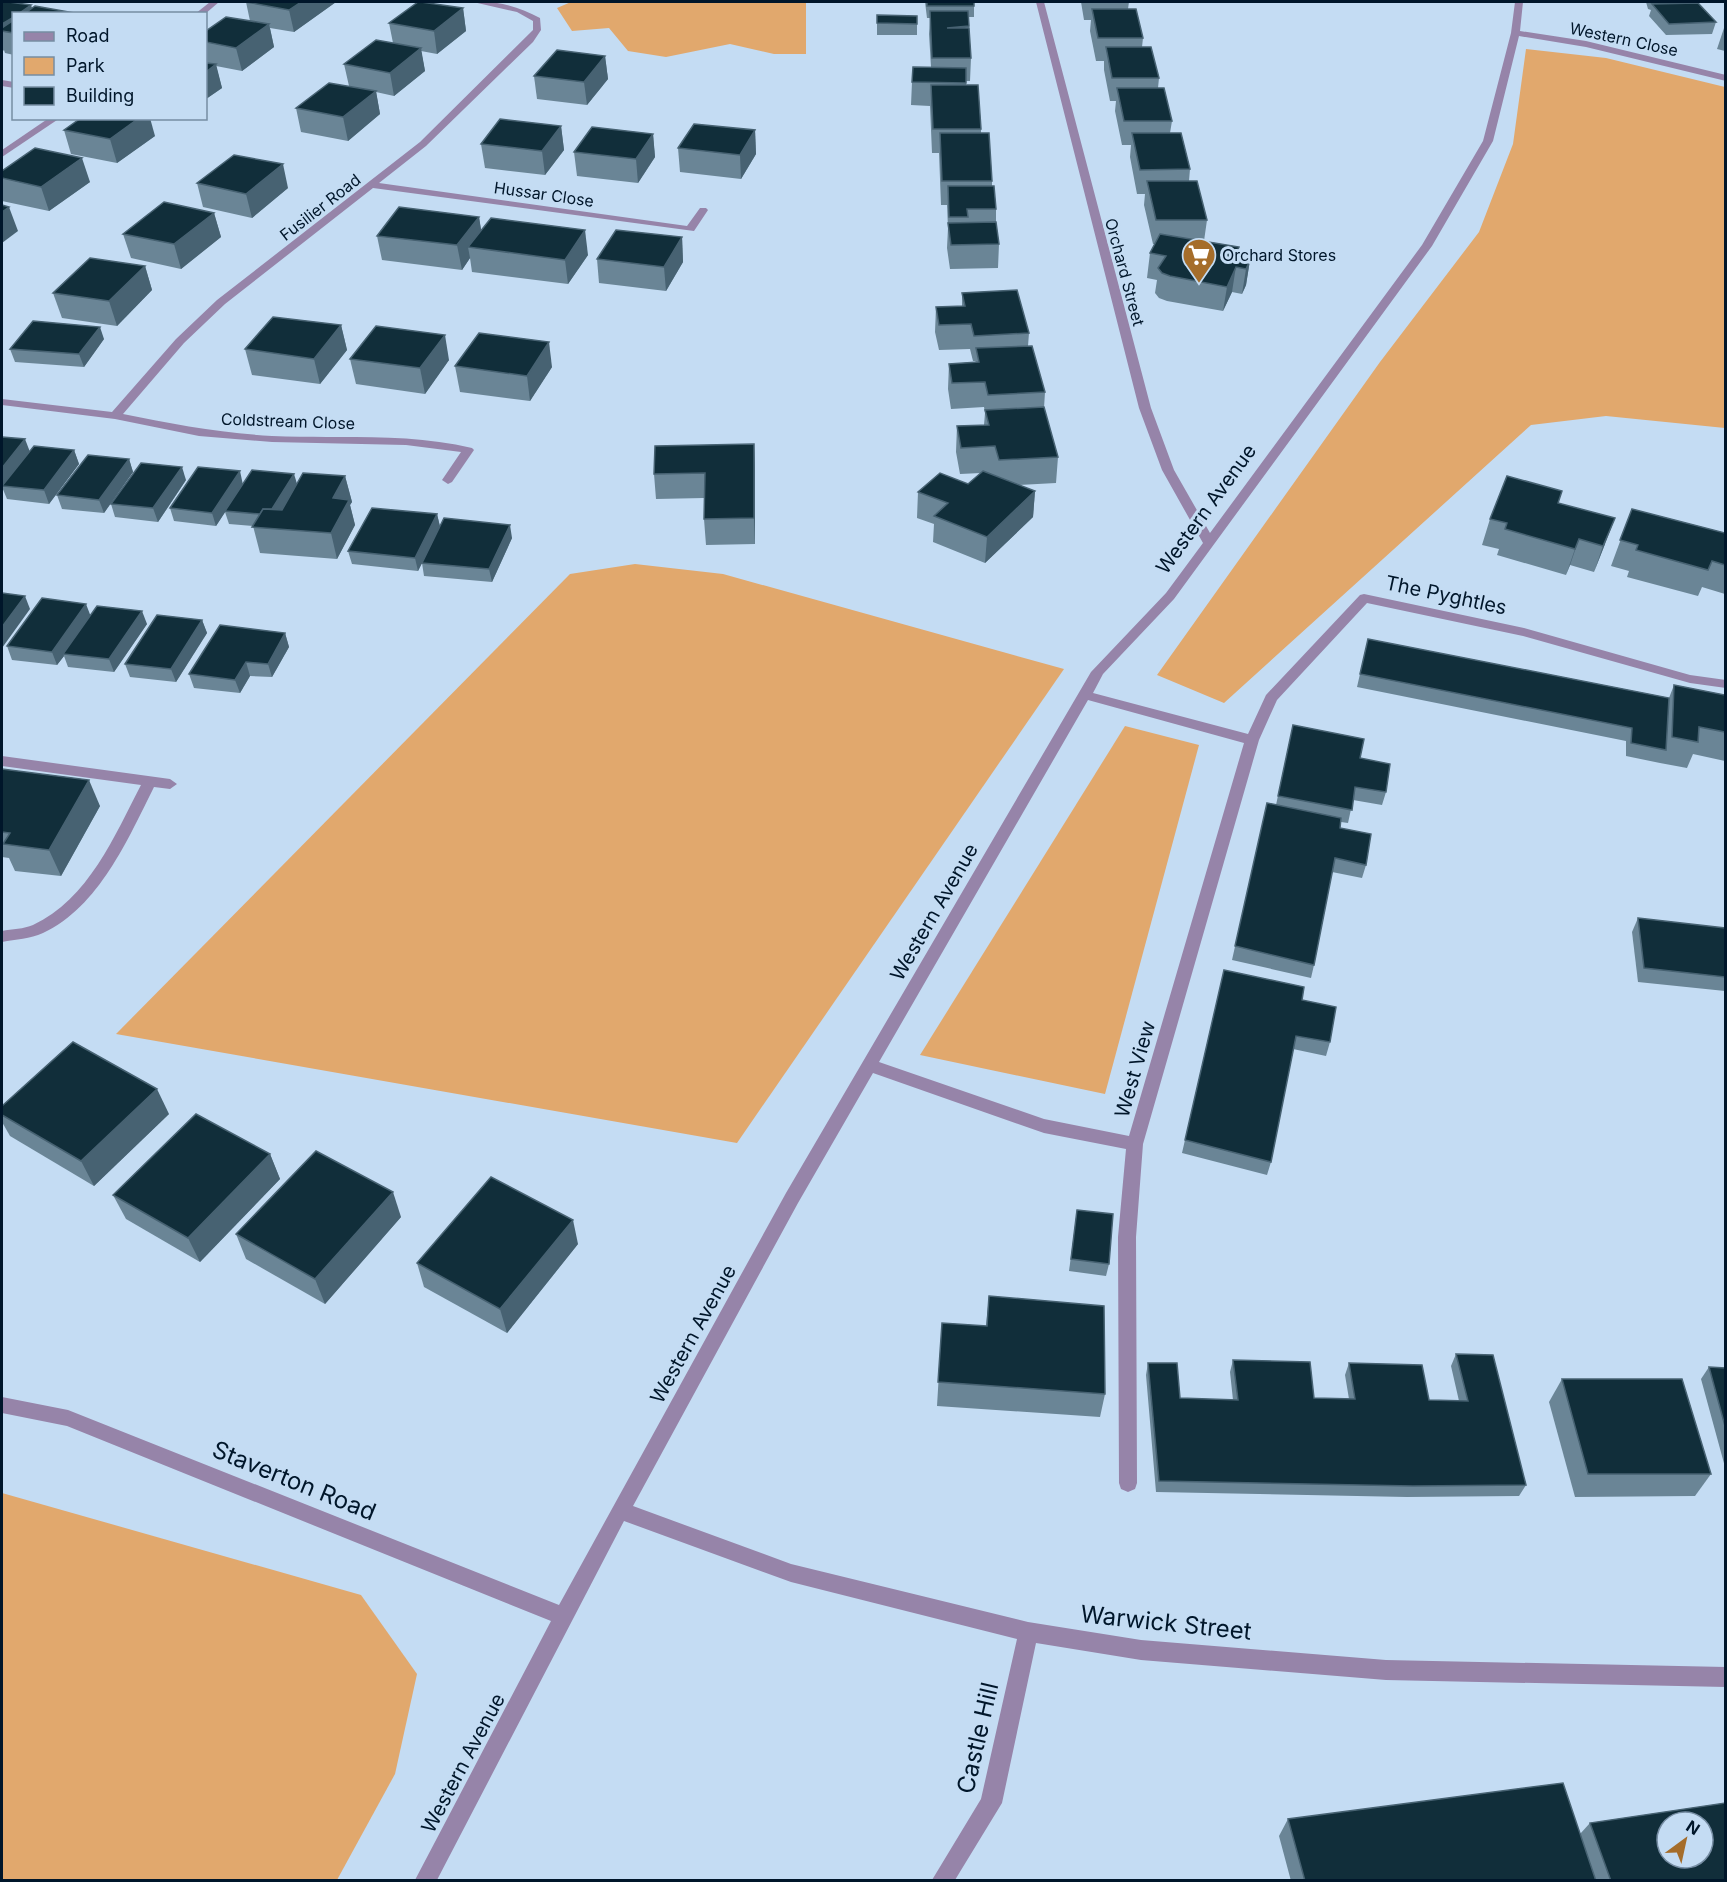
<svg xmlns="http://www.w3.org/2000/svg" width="1727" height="1882" font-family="Inter,sans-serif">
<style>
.green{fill:#e1a86d}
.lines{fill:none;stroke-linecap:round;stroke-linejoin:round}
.minor{fill:#9684a9;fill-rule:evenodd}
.wall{fill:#6a8596}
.shaded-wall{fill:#476272}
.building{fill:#112e3a;stroke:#476272;stroke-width:1.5;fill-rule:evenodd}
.labels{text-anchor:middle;stroke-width:6;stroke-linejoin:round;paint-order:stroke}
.far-street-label{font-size:16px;fill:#00162a;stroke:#c4dcf3}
.far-poi-label{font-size:16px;fill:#00162a;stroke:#c4dcf3;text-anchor:start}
.street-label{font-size:20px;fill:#00162a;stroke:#c4dcf3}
.near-street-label{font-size:24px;fill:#00162a;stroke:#c4dcf3}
</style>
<rect width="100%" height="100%" fill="#c4dcf3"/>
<!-- green -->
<g class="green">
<path d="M571,2H806V54H774L730,44L666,57L628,51L609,28L572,31L557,8Z"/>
<path d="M1526,49L1606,58L1725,87V428L1606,416L1531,425L1224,703L1157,675L1380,362L1479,232L1513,144Z"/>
<path d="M635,564L723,574L1064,669L737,1143L116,1034L570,574Z"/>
<path d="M1125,726L1199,745L1105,1094L920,1055Z"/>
<path d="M2,1493L361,1595L417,1674L395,1774L337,1880H2Z"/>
</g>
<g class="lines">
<!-- minor -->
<g class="minor">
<path d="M210,2H219L205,14H195Z"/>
<path d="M473,2C496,0 520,7 540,18L541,30L533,42L426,146L379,183L687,226L700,208H706L708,210L694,231L373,188L225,304L184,343L123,414C172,424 221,433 272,436C338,439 407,432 472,448L474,450L452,482L448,484L442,480L461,452L406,445L272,442L199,436L115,419L2,405V399L112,412L176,339L217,300L420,142L533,30V21L517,12Z"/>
<path d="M1036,2H1044L1151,408L1174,470L1210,533L1422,245L1483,141L1511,33L1515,2H1523L1520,31L1586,41L1726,75V81L1586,47L1519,36L1493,141L1432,246L1174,599L1103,674L1093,693L1248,734L1266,695L1360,595L1364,594L1524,628L1690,675L1726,680V688L1690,683L1523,636L1367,603L1277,700L1259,740L1143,1144L1136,1237L1137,1483L1135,1489L1128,1492L1121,1489L1119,1483L1118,1237L1126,1149L1044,1133L873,1073L798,1203L633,1506L791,1564L1028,1622L1141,1640L1386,1660L1726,1667V1687L1386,1680L1141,1660L1036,1643L1002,1803L955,1880H932L981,1799L1017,1639L791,1582L624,1521L437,1880H415L551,1621L67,1426L2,1413V1397L68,1410L559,1605L786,1193L1091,672L1166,593L1203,543L1162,470L1139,408ZM1088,700L1244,743L1129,1136L1044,1119L879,1062Z"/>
<path d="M2,80L14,82V88L2,86Z"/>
<path d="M49,118H60L2,157V150Z"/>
<path d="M2,756L170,779L177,784L170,789L154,787C128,839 99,907 43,933C30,939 16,939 2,942V931C12,929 24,929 33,925C88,900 115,835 141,785L2,766Z"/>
</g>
</g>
<!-- wall -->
<g class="wall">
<path d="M2,2L32,8L80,14H14V55L5,53L4,50L2,52Z"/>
<path d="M246,2H336L294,32L270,28L274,47L242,71L216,66L222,88L206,99V31L250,21Z"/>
<path d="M925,2H974V17H968L971,58L970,81H966V85L981,129V133L992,181V186L996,209V223L999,244L998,268L950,269L947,248L948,228L947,205H941L939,153H932L930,106L911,105L912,82L931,67L929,34L930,18H927Z"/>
<path d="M1081,2H1129L1128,9L1143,38L1142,47L1159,78L1158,88L1172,121L1170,133L1190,169L1189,181L1207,220L1204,241L1239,247L1237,258L1250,260L1246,285L1242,294L1232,292L1223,311L1167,301L1159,298L1155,293L1157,280L1147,278L1150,253L1155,244H1153L1144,205L1145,194H1137L1130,157L1131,145H1122L1115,111L1116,101H1110L1104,70V61H1096L1090,31L1091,20H1084Z"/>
<path d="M1646,2H1694L1693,3L1716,22L1712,34L1666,35L1649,16L1651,10L1648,9Z"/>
<path d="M463,8L466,31L437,54L421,51L425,71L394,96L376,92L380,114L348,141L301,132L296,108L349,86L344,64L393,43L389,23Z"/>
<path d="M917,16V35H877V23Z"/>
<path d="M1725,25V51L1717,49Z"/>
<path d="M605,56L608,79L587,105L537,99L534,76Z"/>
<path d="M561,126L564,150L545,175L485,168L481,144Z"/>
<path d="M64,130L155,136L117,163L71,154Z"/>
<path d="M755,130L756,154L741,179L680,172L678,148Z"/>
<path d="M653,134L655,157L638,183L577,176L574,152Z"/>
<path d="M2,171L90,182L49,211L2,201Z"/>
<path d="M197,183L288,188L252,218L203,207Z"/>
<path d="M214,213L221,237L181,269L131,258L123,234Z"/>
<path d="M479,217L481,231L588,255L568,284L472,272L470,258L462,270L382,260L377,236Z"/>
<path d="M682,237L683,262L666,291L599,283L597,259Z"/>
<path d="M145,266L152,290L117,326L62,318L53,293Z"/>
<path d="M962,293L1029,333L1028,346L1045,392L1044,408L1058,457L1056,483L1019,485L1035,491L1033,517L985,563L933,542L934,524L917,518L918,492L968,484L981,473L960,474L956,452L957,426L984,425L985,413L984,407L951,409L948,389L949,364L975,362L976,361H973L970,349L939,350L935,332L936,307L962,306Z"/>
<path d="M341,325L347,350L320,384L252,375L245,349Z"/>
<path d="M104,339L84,367L15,362L10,349Z"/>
<path d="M350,359L449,360L425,394L356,384Z"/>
<path d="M455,366L552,367L530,401L460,392Z"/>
<path d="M2,437L30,451L74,450L79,464L49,504L7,499L2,487V488Z"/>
<path d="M754,444L755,470V544L706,545L704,519V498L656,499L654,474Z"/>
<path d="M129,459L133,472L104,513L62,509L57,495Z"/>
<path d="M345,476L352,502L350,505L355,525L337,559L260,553L253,526L229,524L225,512L216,526L174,521L170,508L243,484H297Z"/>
<path d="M186,480L158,522L115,517L111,504Z"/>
<path d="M1558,503L1605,544L1594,572L1570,565L1566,575L1497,555L1499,549L1482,545L1490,519Z"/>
<path d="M1632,509L1725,533V594L1702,587L1698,596L1627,577L1629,571L1611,566Z"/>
<path d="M437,514L440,526L512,538L492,582L424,576L422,563L418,571L352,564L348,551Z"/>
<path d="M90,615L147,624L114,672L68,667L64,656L57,665L12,660L7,646Z"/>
<path d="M202,620L207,633L176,682L130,677L125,664Z"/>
<path d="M285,633L289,647L272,677L250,676L240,693L194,688L189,674Z"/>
<path d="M1368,639L1669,698L1674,685L1725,695V761L1693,754L1687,768L1660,763L1626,756V741L1357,687Z"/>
<path d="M1293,725L1360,758L1386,792L1382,805L1353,800L1348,823L1341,822L1340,828L1366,865L1362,878L1332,872L1314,965L1311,978L1232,960L1267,803L1276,805Z"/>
<path d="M2,769L100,806L61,876L15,871L9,858L2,857Z"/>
<path d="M1638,918L1725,928V991L1638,982L1632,932Z"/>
<path d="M1224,970L1302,1000L1330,1042L1326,1056L1293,1049L1271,1162L1267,1175L1182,1153Z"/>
<path d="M2,1106L169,1114L94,1186L10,1136L2,1122Z"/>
<path d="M270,1154L280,1179L200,1262L126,1219L113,1195Z"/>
<path d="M1077,1210L1109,1264L1106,1276L1069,1271Z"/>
<path d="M401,1217L325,1304L246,1259L236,1234Z"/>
<path d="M578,1244L507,1333L424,1287L417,1263Z"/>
<path d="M989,1296L1105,1394L1100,1417L937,1406L942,1323L986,1326Z"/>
<path d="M1456,1354L1526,1485L1519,1496L1407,1497L1156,1492L1146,1375L1148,1363L1180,1398L1233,1400L1230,1372L1233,1360L1314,1398L1349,1399L1345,1375L1349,1363L1429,1400L1459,1401L1451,1366Z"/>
<path d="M1709,1367L1725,1368V1467L1701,1379Z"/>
<path d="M1562,1379L1711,1474L1695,1496L1575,1497L1549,1402Z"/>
<path d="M1288,1819L1580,1834L1590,1823L1725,1881H1291L1279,1836Z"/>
</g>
<!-- shaded-wall -->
<g class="shaded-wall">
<path d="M301,2H336L294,32L289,10Z"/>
<path d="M31,5L34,14H18Z"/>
<path d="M463,8L466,31L437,54L434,31Z"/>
<path d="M14,17V33L2,31V24Z"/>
<path d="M269,24L274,47L242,71L236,48Z"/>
<path d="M421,48L425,71L394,96L390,73Z"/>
<path d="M605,56L608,79L587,105L584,82Z"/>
<path d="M216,64L222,88L206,99V72Z"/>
<path d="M376,91L380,114L348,141L343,117Z"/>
<path d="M139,118H150L155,136L117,163L110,139Z"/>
<path d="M561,126L564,150L545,175L542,151Z"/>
<path d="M755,130L756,154L741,179L740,155Z"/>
<path d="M653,134L655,157L638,183L636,159Z"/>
<path d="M82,158L90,182L49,211L41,187Z"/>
<path d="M283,164L288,188L252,218L246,194Z"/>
<path d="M9,207L18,231L2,243V212Z"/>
<path d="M214,213L221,237L181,269L174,244Z"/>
<path d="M479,217L483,241L468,247L470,258L462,270L457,245Z"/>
<path d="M585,230L588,255L568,284L565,260Z"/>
<path d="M682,237L683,262L666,291L664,267Z"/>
<path d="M1239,247L1232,292L1223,311L1227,287L1234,258Z"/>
<path d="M1250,260L1246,285L1242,294L1246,269Z"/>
<path d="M145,266L152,290L117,326L109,301Z"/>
<path d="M341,325L347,350L320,384L314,359Z"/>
<path d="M100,327L104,339L84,367L79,354Z"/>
<path d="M445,335L449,360L425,394L420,368Z"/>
<path d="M549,342L552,367L530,401L527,376Z"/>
<path d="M25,439L30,452L2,488V468Z"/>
<path d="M754,444L755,470V544L754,518Z"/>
<path d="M74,450L79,464L49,504L44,490Z"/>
<path d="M129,459L133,472L104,513L99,500Z"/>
<path d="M182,467L186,480L158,522L153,508Z"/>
<path d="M240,471L243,485L216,526L212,513Z"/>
<path d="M294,474L298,487L272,528L268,515Z"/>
<path d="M345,476L352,502L350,505L355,525L337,559L331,533L333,498Z"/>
<path d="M1035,491L1033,517L985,563L987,537Z"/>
<path d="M437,514L440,527L418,571L415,558Z"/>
<path d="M1615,518L1605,544L1594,572L1603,546Z"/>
<path d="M510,525L512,538L492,582L489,569Z"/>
<path d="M1579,539L1570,565L1566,575L1575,549Z"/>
<path d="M25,596L30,609L2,648V627Z"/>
<path d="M86,604L91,617L63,654L64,656L57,665L52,652Z"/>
<path d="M142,611L147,624L114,672L109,659Z"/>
<path d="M202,620L207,633L176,682L171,669Z"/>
<path d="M285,633L289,647L272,677L268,664Z"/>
<path d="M246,662L250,676L240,693L235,680Z"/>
<path d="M89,780L100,806L61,876L49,850Z"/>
<path d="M157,1089L169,1114L94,1186L81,1161Z"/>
<path d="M270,1154L280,1179L200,1262L188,1238Z"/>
<path d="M393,1192L401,1217L325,1304L315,1279Z"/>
<path d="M573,1220L578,1244L507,1333L500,1309Z"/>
</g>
<!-- building -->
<g class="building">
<path d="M2,2H9L31,5L18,14H14V17L2,24Z"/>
<path d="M246,2H301L289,10Z"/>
<path d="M418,2H421L463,8L434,31L389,23Z"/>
<rect x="927" y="2" width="47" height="4"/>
<path d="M1698,3L1716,22L1669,24L1652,4Z"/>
<path d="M35,6L80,14H24Z"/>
<path d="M1092,9H1136L1143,38H1098Z"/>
<path d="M930,11H968L969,26L947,28H969L971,58H932Z"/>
<path d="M877,15L917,16V24L877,23Z"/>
<path d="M226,17L269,24L236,48L206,42V31Z"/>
<path d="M14,20V33L2,31V28Z"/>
<path d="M376,40L421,48L390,73L344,64Z"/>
<path d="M1106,47H1151L1159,78H1112Z"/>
<path d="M557,50L605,56L584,82L534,76Z"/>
<path d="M206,63L216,64L206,72Z"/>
<path d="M913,67L966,68V83L912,82Z"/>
<path d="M329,83L376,91L343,117L296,108Z"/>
<path d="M931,85H978L981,129H933Z"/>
<path d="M1117,88H1164L1172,121H1124Z"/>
<path d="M81,118H139L110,139L64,130Z"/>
<path d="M500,119L561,126L542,151L481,144Z"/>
<path d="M694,124L755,130L740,155L678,148Z"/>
<path d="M592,127L653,134L636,159L574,152Z"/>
<path d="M940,133H989L992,181H942Z"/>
<path d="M1132,133H1181L1190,169L1140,170Z"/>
<path d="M35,148L82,158L41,187L2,178V171Z"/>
<path d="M234,155L283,164L246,194L197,183Z"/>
<path d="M1147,181H1197L1207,220H1156Z"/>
<path d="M948,186H994L996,209H967L968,217H949Z"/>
<path d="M164,202L214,213L174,244L123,234Z"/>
<path d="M2,205L9,207L2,212Z"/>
<path d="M399,207L479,217L457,245L377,236Z"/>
<path d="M491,218L585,230L565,260L468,247Z"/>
<path d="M996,222L999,244L951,245L948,223Z"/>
<path d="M616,230L682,237L664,267L597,259Z"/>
<path d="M1160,234L1239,247L1234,258L1250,260L1246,269L1236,267L1227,287L1170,276L1162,273L1158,268L1166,256L1150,253Z"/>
<path d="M90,258L145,266L109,301L53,293Z"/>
<path d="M1017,290L1029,333L974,336L971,324L939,325L936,307L965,306L962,293Z"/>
<path d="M273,317L341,325L314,359L245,349Z"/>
<path d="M33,321L100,327L79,354L10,349Z"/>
<path d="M376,326L445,335L420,368L350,359Z"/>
<path d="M479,333L549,342L527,376L455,366Z"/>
<path d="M1032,346L1045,392L988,395L985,382L952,383L949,364L979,362L976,348Z"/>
<path d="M1044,407L1058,457L999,460L995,446L961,448L957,426L989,425L985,410Z"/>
<path d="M2,437L25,439L2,468Z"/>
<path d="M754,444V518L704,519L705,473L654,474L655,446Z"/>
<path d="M34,446L74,450L44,490L2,486Z"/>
<path d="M88,455L129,459L99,500L57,495Z"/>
<path d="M141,463L182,467L153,508L111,504Z"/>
<path d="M198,467L240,471L212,513L170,508Z"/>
<path d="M252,470L294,474L272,509H263L260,514L225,511Z"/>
<path d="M983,471L1035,491L987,537L934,516L948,503L918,492L940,473L968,484Z"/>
<path d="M303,473L345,476L333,498L349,500L331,533L252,527L263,509L282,510Z"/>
<path d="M1507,476L1562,491L1558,503L1615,518L1603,546L1579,539L1575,549L1505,529L1507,523L1490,519Z"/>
<path d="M372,508L437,514L415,558L348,551Z"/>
<path d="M1632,509L1725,533V565L1712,561L1708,570L1636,550L1638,545L1620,540Z"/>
<path d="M444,518L510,525L489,569L422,563Z"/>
<path d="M2,593L25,596L2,627Z"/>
<path d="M42,598L86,604L52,652L7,646Z"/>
<path d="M97,606L142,611L109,659L63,654Z"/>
<path d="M157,615L202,620L171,669L125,664Z"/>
<path d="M220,625L285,633L268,664L246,662L235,680L189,674Z"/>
<path d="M1368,639L1669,698L1666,750L1631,743L1632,728L1360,674Z"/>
<path d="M1674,685L1725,695V732L1699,727L1698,742L1672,737Z"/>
<path d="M1293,725L1364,739L1360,758L1390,764L1386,792L1355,787L1352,810L1278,796Z"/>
<path d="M2,769L89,780L49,850L3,844L10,833L2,832Z"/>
<path d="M1267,803L1341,818L1340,828L1371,834L1366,865L1335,858L1314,965L1235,946Z"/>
<path d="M1638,918L1725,928V977L1644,968Z"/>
<path d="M1224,970L1304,987L1302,1000L1336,1007L1330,1042L1296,1036L1271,1162L1185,1140Z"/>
<path d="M73,1042L157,1089L81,1161L2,1115V1106Z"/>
<path d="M196,1114L270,1154L188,1238L113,1195Z"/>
<path d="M316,1151L393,1192L315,1279L236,1234Z"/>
<path d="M491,1177L573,1220L500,1309L417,1263Z"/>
<path d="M1077,1210L1113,1214L1109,1264L1071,1259Z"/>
<path d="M989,1296L1104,1306L1105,1394L938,1382L942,1323L987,1326Z"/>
<path d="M1456,1354L1493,1355L1526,1485L1413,1486L1159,1481L1148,1363H1177L1180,1398L1238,1400L1233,1360L1310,1362L1314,1398L1355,1399L1349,1363L1422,1365L1429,1400L1468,1401Z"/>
<path d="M1709,1367L1725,1368V1426Z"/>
<path d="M1562,1379H1682L1711,1474H1588Z"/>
<path d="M1563,1783L1596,1881H1305L1288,1819Z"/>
<path d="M1725,1803V1881H1611L1590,1823ZM1667,1822H1703V1858H1667Z"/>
</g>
<!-- icons -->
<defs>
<g id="supermarket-pin" transform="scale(1.725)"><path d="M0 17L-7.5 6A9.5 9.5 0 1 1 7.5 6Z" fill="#a56d2a" stroke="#c4dcf3"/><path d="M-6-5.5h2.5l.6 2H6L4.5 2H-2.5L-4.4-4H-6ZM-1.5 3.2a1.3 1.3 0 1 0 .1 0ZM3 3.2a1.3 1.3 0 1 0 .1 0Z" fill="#fff"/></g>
</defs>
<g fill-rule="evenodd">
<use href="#supermarket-pin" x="1199" y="255"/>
</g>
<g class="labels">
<!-- far-street labels -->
<g class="far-street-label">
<text transform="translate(1624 39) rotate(12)" y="6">Western Close</text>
<text transform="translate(544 194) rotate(8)" y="6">Hussar Close</text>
<text transform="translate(320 207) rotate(-38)" y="6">Fusilier Road</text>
<text transform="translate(1125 272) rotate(75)" y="6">Orchard Street</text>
<text transform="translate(288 421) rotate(2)" y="6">Coldstream Close</text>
</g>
<!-- far-poi labels -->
<g class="far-poi-label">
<text x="1222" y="261">Orchard Stores</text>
</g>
<!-- street labels -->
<g class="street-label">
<text transform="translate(1206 509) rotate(-54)" y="7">Western Avenue</text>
<text transform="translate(1446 595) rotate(12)" y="7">The Pyghtles</text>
<text transform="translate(934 912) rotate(-60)" y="7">Western Avenue</text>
<text transform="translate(1135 1069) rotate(-74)" y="7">West View</text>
<text transform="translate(693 1334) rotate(-61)" y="7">Western Avenue</text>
<text transform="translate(463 1763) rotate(-62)" y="7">Western Avenue</text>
</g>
<!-- near-street labels -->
<g class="near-street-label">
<text transform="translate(294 1481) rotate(22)" y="8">Staverton Road</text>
<text transform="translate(1166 1623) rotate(6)" y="8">Warwick Street</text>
<text transform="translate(978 1738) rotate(-77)" y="8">Castle Hill</text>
</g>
</g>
<!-- border -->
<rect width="1727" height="1882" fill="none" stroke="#00162a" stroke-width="6"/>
<!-- legend -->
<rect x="12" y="12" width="195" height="108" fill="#c4dcf3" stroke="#768da3" stroke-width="1.5"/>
<rect x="24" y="32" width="30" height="9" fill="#9684a9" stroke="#768da3" stroke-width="1.5"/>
<text x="66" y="42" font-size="18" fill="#00162a">Road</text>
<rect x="24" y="57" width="30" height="18" fill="#e1a86d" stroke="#768da3" stroke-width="1.5"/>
<text x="66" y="72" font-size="18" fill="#00162a">Park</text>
<rect x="24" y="87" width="30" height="18" fill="#112e3a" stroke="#768da3" stroke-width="1.5"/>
<text x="66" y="102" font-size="18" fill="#00162a">Building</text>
<!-- north arrow -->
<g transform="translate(1685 1840) rotate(33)"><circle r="28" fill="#c4dcf3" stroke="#768da3" stroke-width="1.5"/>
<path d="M0-4.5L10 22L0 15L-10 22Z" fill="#a56d2a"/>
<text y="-9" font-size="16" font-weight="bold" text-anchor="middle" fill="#00162a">N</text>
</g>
</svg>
